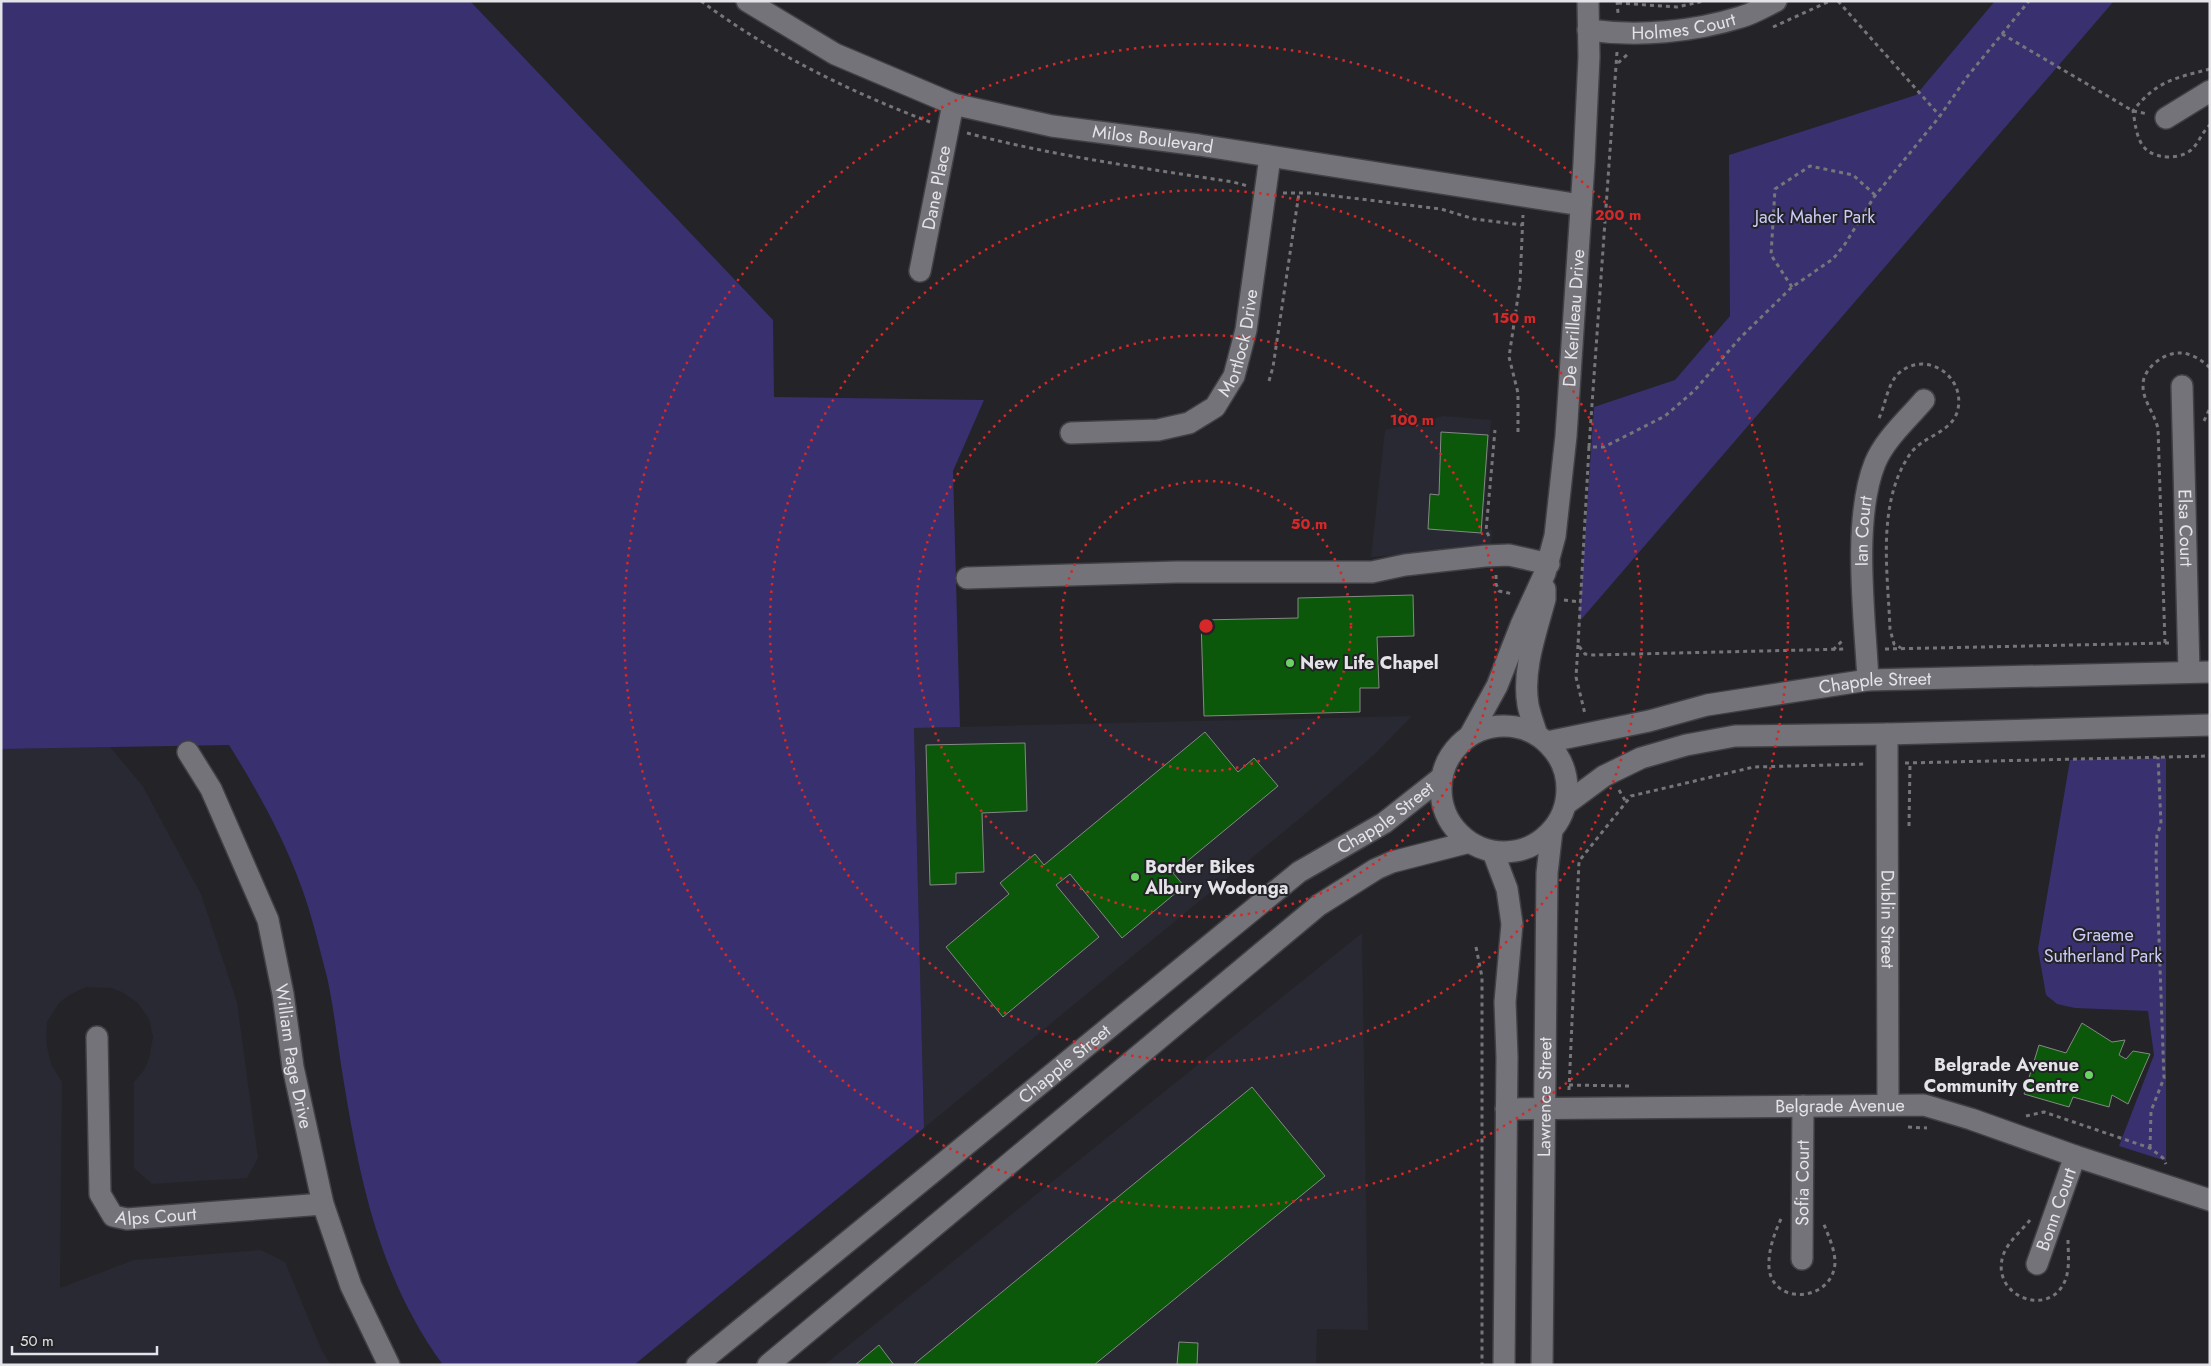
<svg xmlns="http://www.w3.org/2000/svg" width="2211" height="1366" font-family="Jost,sans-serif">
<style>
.built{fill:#292934}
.green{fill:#38306f}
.building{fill:#0b580a;stroke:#858984}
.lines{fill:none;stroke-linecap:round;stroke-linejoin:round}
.minor-casing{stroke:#404045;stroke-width:24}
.path{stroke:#76767a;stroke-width:3;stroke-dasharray:4 4;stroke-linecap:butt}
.minor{stroke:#737379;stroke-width:21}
.ring{fill:none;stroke:#d62828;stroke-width:2.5;stroke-dasharray:2.5 5}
.poi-dot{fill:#6ad363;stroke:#232328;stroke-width:2}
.labels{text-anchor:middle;stroke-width:4;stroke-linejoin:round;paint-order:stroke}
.street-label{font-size:18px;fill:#e4e4e8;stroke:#232328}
.park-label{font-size:18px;fill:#ccccfa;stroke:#232328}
.poi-label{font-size:18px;font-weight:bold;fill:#e4e4e8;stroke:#232328;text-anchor:start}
.centre{fill:#d62828;stroke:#232328;stroke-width:2.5}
.ring-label{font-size:15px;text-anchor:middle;font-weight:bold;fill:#d62828;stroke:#232328;stroke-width:4;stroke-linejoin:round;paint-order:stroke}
</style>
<rect width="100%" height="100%" fill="#232328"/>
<!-- built -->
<g class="built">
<path d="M1444,416L1491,420L1483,529L1492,530L1491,547L1371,557L1385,430Z"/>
<path d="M1412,716L1376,753L1304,815L924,1128L914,728Z"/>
<path d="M110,747L142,785L201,894L237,1002L258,1158L247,1178L152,1184L134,1168V1082L144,1070L149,1059L153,1037L149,1019L138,1003L122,992L111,988L86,987L69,995L59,1003L47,1022L46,1042L51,1064L62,1082L60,1288L134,1260L261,1250L285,1262L322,1351L331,1365H1V749Z"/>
<path d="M1362,933L1368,1330L1317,1329L1316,1365H824Z"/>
</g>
<!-- green -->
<g class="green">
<path d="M1,1H470L773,320L774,397L984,400L953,471L960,727L914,728L924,1128L634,1365H443C378,1276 359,1176 342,1071C337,1040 334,1008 327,977C319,947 312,915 301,886C283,836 257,790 229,745L1,749Z"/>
<path d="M1995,1H2114L1579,622L1594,407L1675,380L1730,316L1729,155L1916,95Z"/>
<path d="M2166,758V1161L2119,1146L2154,1055L2148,1011L2075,1008L2057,1004L2046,995L2038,949L2070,760Z"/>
</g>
<!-- building -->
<g class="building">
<path d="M1441,432L1488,435L1481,533L1428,529L1430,494L1439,495Z"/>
<path d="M1413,595L1414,636L1377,637L1379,688H1360V712L1204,716L1201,620L1298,618V598Z"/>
<path d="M1205,732L1238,772L1254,758L1278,786L1173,873L1184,886L1122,938L1070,874L1056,885L1099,937L1003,1017L946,947L1009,894L1000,883L1035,854L1044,865Z"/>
<path d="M1025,743L1027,811L982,813L984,872L956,873V884L930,885L926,745Z"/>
<path d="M2082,1023L2112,1042L2125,1040L2119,1055L2126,1059L2133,1051L2150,1054L2128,1104L2112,1095L2109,1107L2073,1097L2069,1107L2024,1094L2039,1045L2066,1053Z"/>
<path d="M1252,1087L1325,1176L1094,1365H913Z"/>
<path d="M1179,1342L1198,1343L1197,1365H1177Z"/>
<path d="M879,1345L894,1365H855Z"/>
</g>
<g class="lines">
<!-- minor casing -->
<g class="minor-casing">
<g id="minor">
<path id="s1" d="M747,1L835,54L953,104L1052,126L1199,145L1581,205"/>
<path id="s2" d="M1588,30C1638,37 1693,32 1741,17C1752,14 1764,7 1776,1"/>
<path d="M2166,118L2210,91"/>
<path id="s3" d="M920,271L953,104"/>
<path id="s4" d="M2182,386L2189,672"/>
<path id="s5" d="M1071,433L1158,430L1189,423L1215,407L1234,376L1246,330L1270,157"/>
<path d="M967,578L1177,572H1372L1405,565L1485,556L1509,555L1549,564"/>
<path id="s6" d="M1868,680C1865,619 1852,520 1875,463C1885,439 1907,420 1924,400"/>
<circle cx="1504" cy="789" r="63"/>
<path id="s7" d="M1887,734L1888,1105"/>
<path id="s8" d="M1470,735L1497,686L1521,625L1545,573L1555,536L1566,436L1584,163L1589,57L1588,1"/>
<path d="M1537,735C1534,725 1530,715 1528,705C1522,670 1536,633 1545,599V589"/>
<path id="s9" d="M1547,742L1649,721L1707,705L1868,680L2210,672"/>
<path id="s10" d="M188,752L211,789L268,920L283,994L293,1067L323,1204L351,1286L389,1365"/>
<path d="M1566,804L1604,776L1641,758L1686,745L1735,736L1887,734L2210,725"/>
<path d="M1493,852L1507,889L1512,924L1505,1002L1507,1057L1504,1365"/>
<path id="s11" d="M97,1037L100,1194L113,1216L127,1219L323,1204"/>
<path id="s12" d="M1506,1109L1924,1105L1971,1119L2075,1156L2210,1200"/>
<path id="s13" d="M1802,1259L1803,1106"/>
<path id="s14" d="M2037,1264L2075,1156"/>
<path id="s15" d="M697,1365L1299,872L1384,823L1441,778"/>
<path d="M768,1365L1319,905L1376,869L1392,862L1466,843"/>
<path id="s16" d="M1542,1365L1547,873L1552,830"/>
</g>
</g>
<!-- path -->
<g class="path">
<path d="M701,1C771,53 848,91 930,122"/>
<path d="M1617,1L1618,13"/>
<path d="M1838,1L1940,116"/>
<path d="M1618,3L1677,7L1704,1"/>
<path d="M1773,27L1830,1"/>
<path d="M2002,34L2133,111L2148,114"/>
<path d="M1617,52L1589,447H1604L1665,416L1694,391L1740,338L1792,287L1833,259L1845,244L1874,197L1940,116L1967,77L2029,1"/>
<path d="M1618,63L1628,54"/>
<path d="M2210,69C2175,78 2156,81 2133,111C2137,135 2138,156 2169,157C2176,157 2185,155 2191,150C2199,143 2202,132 2210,125"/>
<path d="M967,133C1054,156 1143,168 1233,182L1248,186"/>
<path d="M1283,193H1311L1441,209L1474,219L1522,225"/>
<path d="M1792,287L1771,255L1775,189L1810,166L1853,175L1875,195"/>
<path d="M1269,381L1273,367L1299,193"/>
<path d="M1879,418C1886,404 1887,384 1899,373C1925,350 1965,375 1958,409C1953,433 1922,436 1910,454C1876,504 1888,573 1890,629L1894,644L1901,648"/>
<path d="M2204,421L2210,408"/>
<path d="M1518,432V393L1509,357L1520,283L1523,215"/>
<path d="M1589,447L1578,645L1585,654L1593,655L1847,649"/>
<path d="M1489,536L1486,531L1495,430"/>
<path d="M1496,575V584L1499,591L1513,594"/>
<path d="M1564,600L1581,602"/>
<path d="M2165,643L2158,429C2155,414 2143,401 2143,386C2142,369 2164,352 2180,353C2191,353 2202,360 2210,368"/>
<path d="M1578,645L1576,677L1585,714"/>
<path d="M1885,649L2169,643"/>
<path d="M1833,650L1844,639"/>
<path d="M1905,763L2210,756"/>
<path d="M1619,790L1626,802"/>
<path d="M1909,826L1910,763"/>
<path d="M1476,947L1482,977V1365"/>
<path d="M1569,1085L1629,1086"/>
<path d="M1569,1090L1579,861L1631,796L1754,767L1867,764"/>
<path d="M2026,1116L2044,1112L2150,1148L2163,1158L2166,1164"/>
<path d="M1908,1127L1927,1128"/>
<path d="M2150,1148L2151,1111L2164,1078L2156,856L2157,835L2161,824L2158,757"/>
<path d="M1781,1219C1774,1234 1768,1251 1769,1268C1773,1307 1833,1301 1835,1263C1835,1249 1828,1235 1823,1222"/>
<path d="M2030,1220C2022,1230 2009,1241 2004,1253C1987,1296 2052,1321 2066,1278C2070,1266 2068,1251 2068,1239"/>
</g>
<!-- minor -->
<use href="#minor" class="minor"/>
</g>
<!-- distance rings -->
<g class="ring">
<circle cx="1206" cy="626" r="145"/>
<circle cx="1206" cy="626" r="291"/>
<circle cx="1206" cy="626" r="436"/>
<circle cx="1206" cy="626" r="582"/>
</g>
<!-- markers -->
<g class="poi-dot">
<circle cx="1290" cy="663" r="5"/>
<circle cx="1135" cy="877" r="5"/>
<circle cx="2089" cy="1075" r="5"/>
</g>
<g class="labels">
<!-- street labels -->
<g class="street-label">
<text dy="6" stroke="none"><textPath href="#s2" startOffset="96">Holmes Court</textPath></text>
<text dy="6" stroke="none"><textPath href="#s1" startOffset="434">Milos Boulevard</textPath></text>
<text dy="6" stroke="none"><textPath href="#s3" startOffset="85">Dane Place</textPath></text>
<text dy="6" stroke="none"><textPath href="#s8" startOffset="436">De Kerilleau Drive</textPath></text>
<text dy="6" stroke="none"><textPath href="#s5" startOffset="219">Mortlock Drive</textPath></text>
<text dy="6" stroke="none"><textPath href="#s4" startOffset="142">Elsa Court</textPath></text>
<text dy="6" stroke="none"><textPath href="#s6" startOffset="149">Ian Court</textPath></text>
<text dy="6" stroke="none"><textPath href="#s9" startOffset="334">Chapple Street</textPath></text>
<text dy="6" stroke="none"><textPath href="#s15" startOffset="880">Chapple Street</textPath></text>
<text dy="6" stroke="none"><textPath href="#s7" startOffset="185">Dublin Street</textPath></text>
<text dy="6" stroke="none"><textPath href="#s10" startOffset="325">William Page Drive</textPath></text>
<text dy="6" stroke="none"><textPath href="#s15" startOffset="475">Chapple Street</textPath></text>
<text dy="6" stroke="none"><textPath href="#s16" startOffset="268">Lawrence Street</textPath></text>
<text dy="6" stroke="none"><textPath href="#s12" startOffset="334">Belgrade Avenue</textPath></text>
<text dy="6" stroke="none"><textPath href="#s13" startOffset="76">Sofia Court</textPath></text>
<text dy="6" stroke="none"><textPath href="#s14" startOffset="58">Bonn Court</textPath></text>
<text dy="6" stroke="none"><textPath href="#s11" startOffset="226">Alps Court</textPath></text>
</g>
<!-- park labels -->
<g class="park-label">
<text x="1815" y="223">Jack Maher Park</text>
<text x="2103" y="941">Graeme<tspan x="2103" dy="21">Sutherland Park</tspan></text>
</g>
<!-- poi labels -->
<g class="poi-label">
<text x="1300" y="669">New Life Chapel</text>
<text x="1145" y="873">Border Bikes<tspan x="1145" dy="21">Albury Wodonga</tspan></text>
<text x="2079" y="1071" text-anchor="end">Belgrade Avenue<tspan x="2079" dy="21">Community Centre</tspan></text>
</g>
</g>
<circle cx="1206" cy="626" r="8" class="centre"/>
<g class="ring-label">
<text x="1618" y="220">200 m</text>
<text x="1514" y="323">150 m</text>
<text x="1412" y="425">100 m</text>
<text x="1309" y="529">50 m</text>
</g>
<!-- border -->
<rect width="2211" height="1366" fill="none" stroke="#e4e4e8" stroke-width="5"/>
<!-- scale -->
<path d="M12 1346v8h145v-8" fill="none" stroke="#e4e4e8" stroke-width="2.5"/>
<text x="20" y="1346" font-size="15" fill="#e4e4e8" stroke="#232328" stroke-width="4" paint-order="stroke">50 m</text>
</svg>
